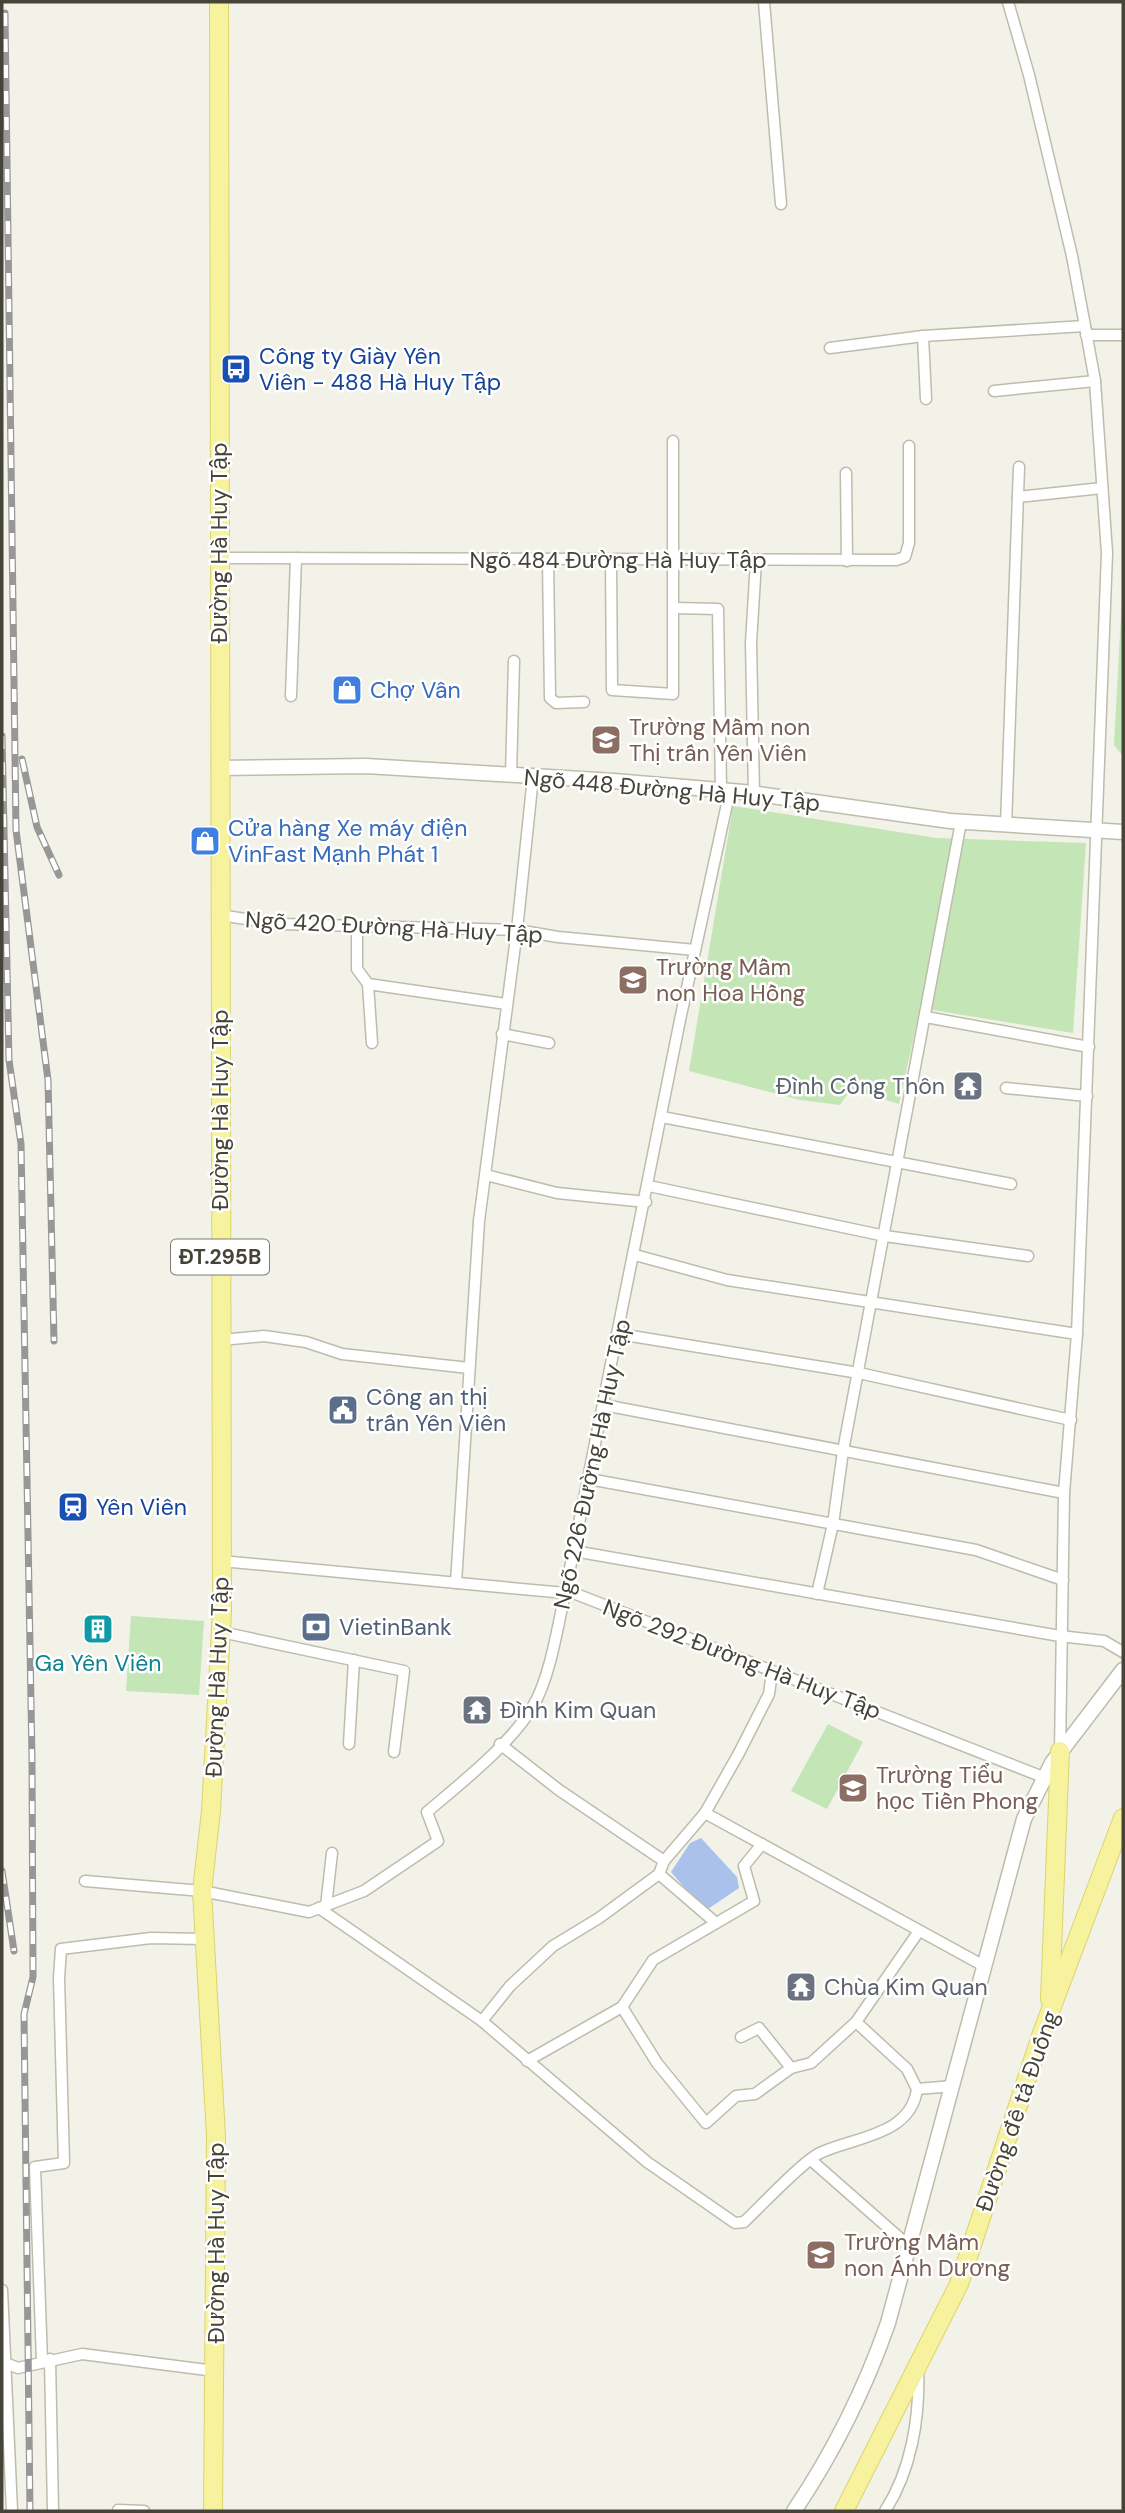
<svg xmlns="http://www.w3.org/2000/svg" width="1125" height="2513" font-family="'DM Sans',sans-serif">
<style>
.green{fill:#c4e5b5}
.water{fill:#aac2eb}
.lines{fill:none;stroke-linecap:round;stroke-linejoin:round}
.minor-casing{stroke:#bebcac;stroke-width:13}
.tertiary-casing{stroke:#bebcac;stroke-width:17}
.primary-casing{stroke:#dcd36e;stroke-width:20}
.minor{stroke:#fff;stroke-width:10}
.tertiary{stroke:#fff;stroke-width:14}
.primary{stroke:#f7f29e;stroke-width:18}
.rail-casing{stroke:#979797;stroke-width:7}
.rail{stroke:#fff;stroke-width:4.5;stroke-dasharray:13;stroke-linecap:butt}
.labels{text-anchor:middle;stroke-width:5;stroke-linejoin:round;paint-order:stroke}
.shield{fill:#fff;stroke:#7e7c74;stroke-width:2}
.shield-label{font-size:21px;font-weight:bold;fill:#464438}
.transit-label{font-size:23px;fill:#164399;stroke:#fff;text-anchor:start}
.street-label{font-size:23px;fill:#464438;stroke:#fff}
.shop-label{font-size:23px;fill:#366cbe;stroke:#fff;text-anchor:start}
.education-label{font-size:23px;fill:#785e54;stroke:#fff;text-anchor:start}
.worship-label{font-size:23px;fill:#5b616d;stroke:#fff;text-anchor:start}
.service-label{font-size:23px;fill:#4e5e75;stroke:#fff;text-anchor:start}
.culture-label{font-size:23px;fill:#0d838f;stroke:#fff}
</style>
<rect width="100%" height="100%" fill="#f3f2e9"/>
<!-- green -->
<g class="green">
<path d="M1123,578V756L1114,745Z"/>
<path d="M733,806L937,838L1086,843L1073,1033L920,1008L899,1104L851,1089L840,1105L800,1100L689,1071Z"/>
<path d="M131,1616L204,1621L199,1695L126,1691Z"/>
<path d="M828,1724L863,1742L827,1809L791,1791Z"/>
</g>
<!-- water -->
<path class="water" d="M701,1838L737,1877L739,1888L708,1909L702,1908L671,1872L690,1843Z"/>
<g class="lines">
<!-- minor casing -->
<g class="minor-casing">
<g id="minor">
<path d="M764,2L781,204"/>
<path d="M1008,2L1029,75L1072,256L1085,326L1095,381L1107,553L1077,1334L1064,1493L1060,1751"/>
<path d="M1086,335H1123"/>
<path d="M923,336L926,399"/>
<path d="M830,348L923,336L1085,326"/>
<path d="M994,391L1095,381"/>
<path d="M846,473L847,561"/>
<path d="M1018,497L1102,488"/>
<path d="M219,558L896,560L905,557L909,543V446"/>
<path d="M548,560L550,698L556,703L584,702"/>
<path d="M611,560L612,690L673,694V441"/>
<path d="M674,608L718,609L721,790"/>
<path d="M291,696L296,558"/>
<path d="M511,775L514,661"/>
<path d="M754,793L751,643L756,561"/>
<path d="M1006,825L1019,467"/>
<path d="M219,915L280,924L517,930L558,937L695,950"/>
<path d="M357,926V969L368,984L506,1004"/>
<path d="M368,984L372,1043"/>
<path d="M926,1017L1089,1047"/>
<path d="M502,1034L549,1043"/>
<path d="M1006,1088L1087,1096"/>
<path d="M662,1117L1011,1184"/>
<path d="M486,1175L557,1193L646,1202"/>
<path d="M649,1186L885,1236L1028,1256"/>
<path d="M635,1255L727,1280L1077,1334"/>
<path d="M619,1334L859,1373L1071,1420"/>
<path d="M221,1340L264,1336L306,1342L342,1354L469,1368"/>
<path d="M604,1405L1064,1493"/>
<path d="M589,1479L976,1550L1063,1580"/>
<path d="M574,1551L1060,1636L1104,1641L1123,1652"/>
<path d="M221,1561L576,1594L1043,1777"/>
<path d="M456,1583L479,1221L517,930L533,777"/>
<path d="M817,1594L833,1524L843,1451L961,822"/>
<path d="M221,1632L404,1671L394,1752"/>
<path d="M349,1744L354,1660"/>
<path d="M500,1744L559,1790L664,1861"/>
<path d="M705,1813L984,1966"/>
<path d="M659,1874L716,1923"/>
<path d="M85,1881L202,1891L309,1912L364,1891L438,1841L427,1812C460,1784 512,1743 533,1706C550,1678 558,1625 565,1593L680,1020L730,790"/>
<path d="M326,1906L332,1853"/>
<path d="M319,1908L482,2021L647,2162L735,2223L744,2222C760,2207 803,2161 820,2153C853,2137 911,2136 917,2089L907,2069L856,2022"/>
<path d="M622,2007L657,2063L706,2123L736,2096L755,2094L791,2068"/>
<path d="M482,2021L510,1986L553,1946L599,1918L659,1874L664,1861L705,1813L739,1753L769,1694L772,1672"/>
<path d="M741,2037L759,2028L791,2068L811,2063L856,2022L919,1931"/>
<path d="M527,2061L622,2007L653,1960L754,1901L744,1866L762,1844"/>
<path d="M917,2089L953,2086"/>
<path d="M811,2160L910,2247"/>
<path d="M2,2290L12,2511"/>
<path d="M50,2359L53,2511"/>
<path d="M42,2361L35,2167L64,2163L59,1978L61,1949L151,1938L204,1939"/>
<path d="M8,2364L18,2368L82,2354L215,2371"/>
<path d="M118,2510L144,2511"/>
<path d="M885,2511C911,2471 920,2418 918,2370"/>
</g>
</g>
<!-- tertiary casing -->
<g class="tertiary-casing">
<g id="tertiary">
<path d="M219,768L366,766L614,781L743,792L950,821L1123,832"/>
<path d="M794,2511C833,2453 865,2389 888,2323L1024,1819L1052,1763L1123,1670"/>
</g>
</g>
<!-- primary casing -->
<g class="primary-casing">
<g id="primary">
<path d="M1050,1999L1060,1751"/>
<path d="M213,2511L216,2136L202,1891L211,1811L222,1611L219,2"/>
<path d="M844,2511L959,2284L1042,2033L1123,1818"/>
</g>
</g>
<!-- minor -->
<use href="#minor" class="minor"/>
<!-- tertiary -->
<use href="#tertiary" class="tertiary"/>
<!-- primary -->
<use href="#primary" class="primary"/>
<!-- rail casing -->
<g class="rail-casing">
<g id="rail">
<path d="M5,13L16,830L48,1080L54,1341"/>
<path d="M2,736L9,1060L21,1144L32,1758L33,1977L24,2014L30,2511"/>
<path d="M22,759L37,827L59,875"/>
<path d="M2,1871L14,1951"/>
</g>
</g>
<!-- rail -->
<use href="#rail" class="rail"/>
</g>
<!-- icons -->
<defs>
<g id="bus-square" transform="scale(1.575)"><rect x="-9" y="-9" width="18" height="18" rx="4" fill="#1a4fb4" stroke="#fff"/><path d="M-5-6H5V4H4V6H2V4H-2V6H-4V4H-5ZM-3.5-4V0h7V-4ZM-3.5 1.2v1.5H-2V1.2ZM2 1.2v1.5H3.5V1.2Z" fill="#fff"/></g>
<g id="shop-square" transform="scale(1.575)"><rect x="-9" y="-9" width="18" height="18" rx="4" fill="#3f7fe0" stroke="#fff"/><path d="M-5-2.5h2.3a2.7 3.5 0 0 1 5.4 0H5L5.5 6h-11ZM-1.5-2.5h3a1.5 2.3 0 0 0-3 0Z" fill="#fff"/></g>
<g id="school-square" transform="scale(1.575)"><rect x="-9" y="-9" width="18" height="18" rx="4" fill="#8d6e63" stroke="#fff"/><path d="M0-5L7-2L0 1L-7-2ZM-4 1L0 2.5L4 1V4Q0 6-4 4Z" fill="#fff"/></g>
<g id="temple-square" transform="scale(1.575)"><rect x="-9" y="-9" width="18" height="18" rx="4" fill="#6b7280" stroke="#fff"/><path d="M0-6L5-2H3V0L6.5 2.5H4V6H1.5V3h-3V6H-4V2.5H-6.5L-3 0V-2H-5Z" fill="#fff"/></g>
<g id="civic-square" transform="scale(1.575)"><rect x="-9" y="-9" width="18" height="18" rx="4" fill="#5c6f8a" stroke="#fff"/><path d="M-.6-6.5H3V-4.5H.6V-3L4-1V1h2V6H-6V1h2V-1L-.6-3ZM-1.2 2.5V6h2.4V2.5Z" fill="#fff"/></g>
<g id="station-square" transform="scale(1.575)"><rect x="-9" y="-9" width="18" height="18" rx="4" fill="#1a4fb4" stroke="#fff"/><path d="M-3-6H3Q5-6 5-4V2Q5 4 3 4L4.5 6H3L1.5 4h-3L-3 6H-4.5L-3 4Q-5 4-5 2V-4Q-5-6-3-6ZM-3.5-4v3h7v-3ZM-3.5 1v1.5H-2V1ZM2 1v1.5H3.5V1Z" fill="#fff"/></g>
<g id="bank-square" transform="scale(1.575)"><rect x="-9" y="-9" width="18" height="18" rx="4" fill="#5c6f8a" stroke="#fff"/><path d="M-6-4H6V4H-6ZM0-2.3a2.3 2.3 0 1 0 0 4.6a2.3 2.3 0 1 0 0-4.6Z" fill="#fff"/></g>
<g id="building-square" transform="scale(1.575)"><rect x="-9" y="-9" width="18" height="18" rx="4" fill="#0f9aa8" stroke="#fff"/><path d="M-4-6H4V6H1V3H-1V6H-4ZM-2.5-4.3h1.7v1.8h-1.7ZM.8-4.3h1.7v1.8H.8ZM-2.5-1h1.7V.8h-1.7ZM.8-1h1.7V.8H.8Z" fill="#fff"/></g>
</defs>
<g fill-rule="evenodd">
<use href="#bus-square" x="236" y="369"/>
<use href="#shop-square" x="347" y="690"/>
<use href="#school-square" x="606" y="740"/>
<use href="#shop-square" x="205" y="841"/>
<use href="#school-square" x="633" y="980"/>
<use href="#temple-square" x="968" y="1086"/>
<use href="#civic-square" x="343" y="1410"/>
<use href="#station-square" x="73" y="1507"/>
<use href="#bank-square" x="316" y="1627"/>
<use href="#building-square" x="98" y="1629"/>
<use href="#temple-square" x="477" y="1710"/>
<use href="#school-square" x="853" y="1788"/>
<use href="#temple-square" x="801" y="1987"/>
<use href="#school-square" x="821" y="2255"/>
</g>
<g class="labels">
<!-- shield labels -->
<rect class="shield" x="171" y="1239.5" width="98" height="35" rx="5"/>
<g class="shield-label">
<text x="220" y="1264">ĐT.295B</text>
</g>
<!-- transit labels -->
<g class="transit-label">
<text x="259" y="364">Công ty Giày Yên<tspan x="259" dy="26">Viên - 488 Hà Huy Tập</tspan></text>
<text x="96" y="1515">Yên Viên</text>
</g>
<!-- street labels -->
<g class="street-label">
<text transform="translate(219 543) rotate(-90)" y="8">Đường Hà Huy Tập</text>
<text x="618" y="568">Ngõ 484 Đường Hà Huy Tập</text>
<text transform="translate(672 790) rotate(5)" y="8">Ngõ 448 Đường Hà Huy Tập</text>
<text transform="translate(394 927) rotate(3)" y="8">Ngõ 420 Đường Hà Huy Tập</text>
<text transform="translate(220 1110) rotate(-90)" y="8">Đường Hà Huy Tập</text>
<text transform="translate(592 1464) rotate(-78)" y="8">Ngõ 226 Đường Hà Huy Tập</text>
<text transform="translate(742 1659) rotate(21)" y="8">Ngõ 292 Đường Hà Huy Tập</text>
<text transform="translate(217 1677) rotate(-88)" y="8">Đường Hà Huy Tập</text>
<text transform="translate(1017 2111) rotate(-71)" y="8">Đường đê tả Đuống</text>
<text transform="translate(216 2243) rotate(-90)" y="8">Đường Hà Huy Tập</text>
</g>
<!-- shop labels -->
<g class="shop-label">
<text x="370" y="698">Chợ Vân</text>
<text x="228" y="836">Cửa hàng Xe máy điện<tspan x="228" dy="26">VinFast Mạnh Phát 1</tspan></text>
</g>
<!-- education labels -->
<g class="education-label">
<text x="629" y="735">Trường Mầm non<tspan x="629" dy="26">Thị trấn Yên Viên</tspan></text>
<text x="656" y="975">Trường Mầm<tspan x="656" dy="26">non Hoa Hồng</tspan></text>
<text x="876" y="1783">Trường Tiểu<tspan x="876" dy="26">học Tiền Phong</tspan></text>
<text x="844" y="2250">Trường Mầm<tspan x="844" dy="26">non Ánh Dương</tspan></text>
</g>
<!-- worship labels -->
<g class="worship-label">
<text x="945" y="1094" text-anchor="end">Đình Cống Thôn</text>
<text x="500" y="1718">Đình Kim Quan</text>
<text x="824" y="1995">Chùa Kim Quan</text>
</g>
<!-- service labels -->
<g class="service-label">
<text x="366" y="1405">Công an thị<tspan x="366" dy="26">trấn Yên Viên</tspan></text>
<text x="339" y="1635">VietinBank</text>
</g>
<!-- culture labels -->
<g class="culture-label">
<text x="98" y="1671">Ga Yên Viên</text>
</g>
</g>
<!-- border -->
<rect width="1125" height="2513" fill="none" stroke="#464438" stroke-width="7"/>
</svg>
